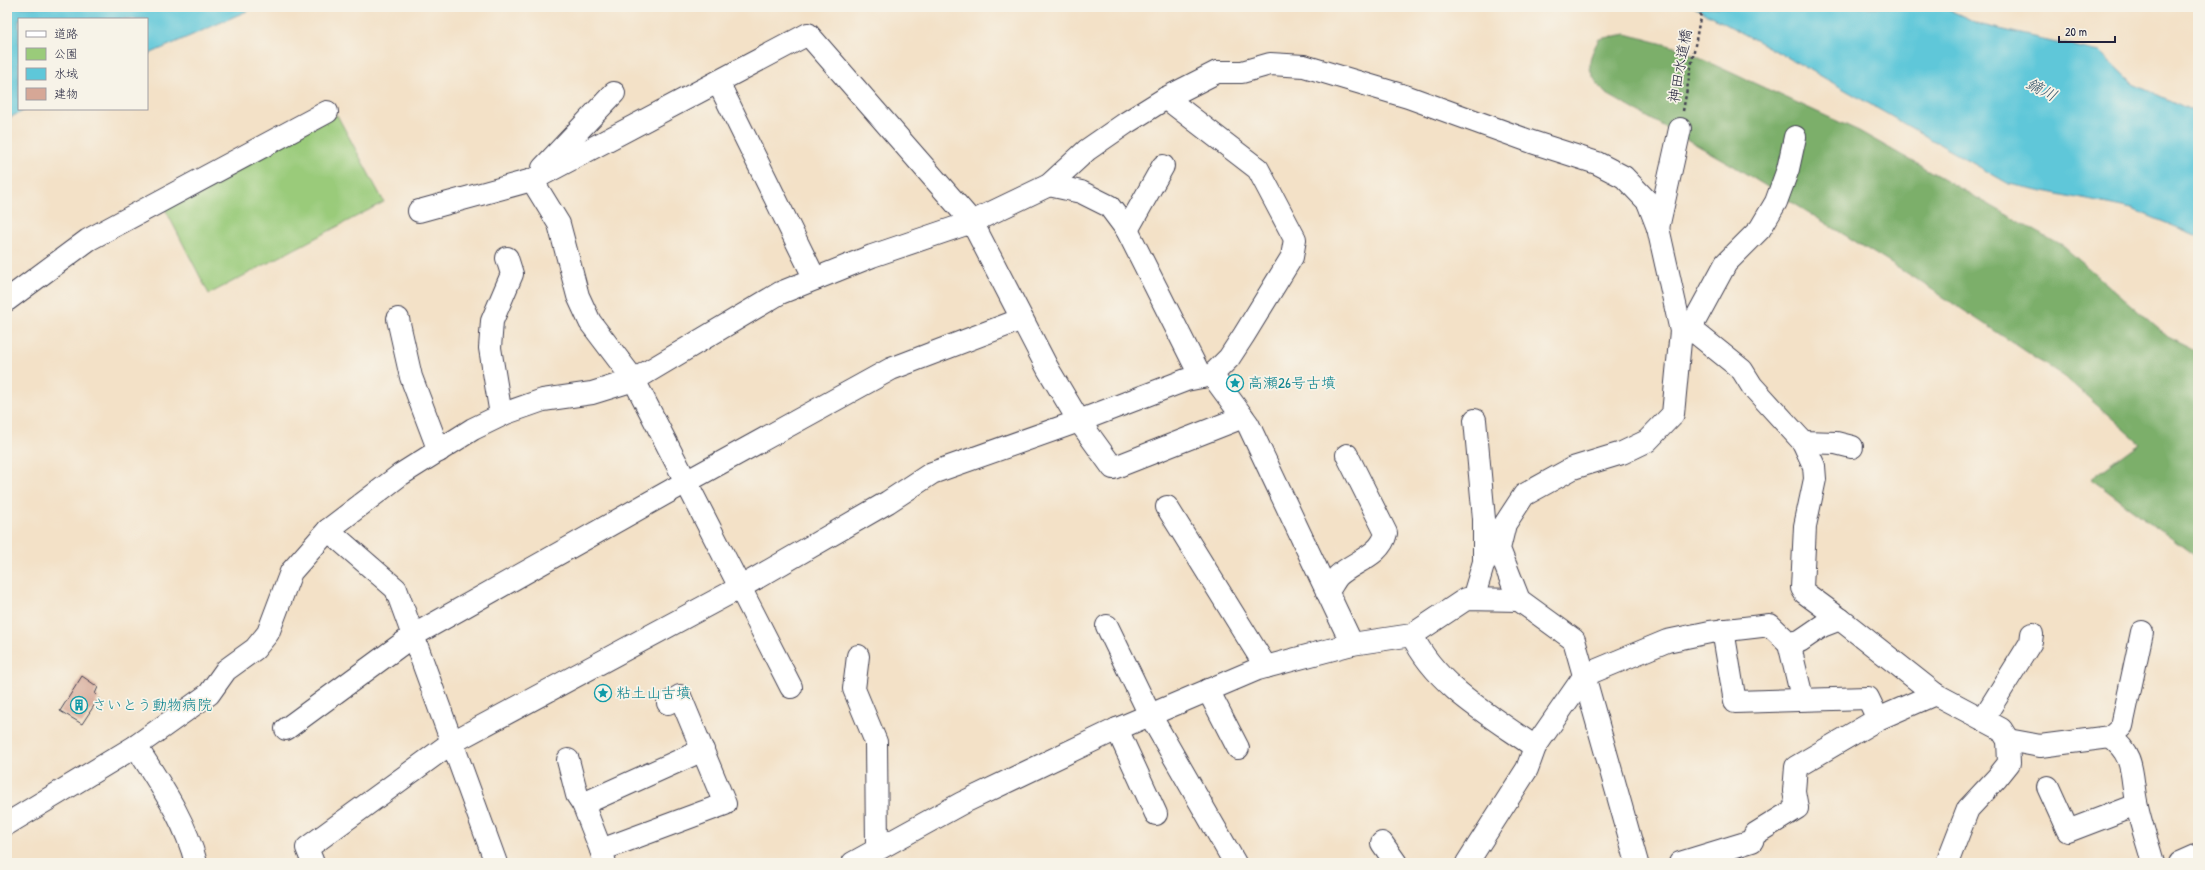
<svg xmlns="http://www.w3.org/2000/svg" width="2205" height="870" font-family="'Patrick Hand','Klee One',sans-serif">
<style>
.green{fill:#9acb7a;stroke:#5e765a}
.forest{fill:#7baf6a;stroke:#4e6852}
.water{fill:#5ec7d9;stroke:#40748a}
.building{fill:#d6a796}
.lines{fill:none;stroke-linecap:round;stroke-linejoin:round}
.minor-casing{stroke:#413f50;stroke-width:24}
.path{stroke:#413f50;stroke-width:2.5;stroke-dasharray:3 3;stroke-linecap:butt}
.minor{stroke:#fff;stroke-width:22}
.labels{text-anchor:middle;stroke-width:3.5;stroke-linejoin:round;paint-order:stroke}
.street-label{font-size:15px;fill:#22223b;stroke:#f7f3e8}
.culture-label{font-size:15px;fill:#0d838f;stroke:#f7f3e8;text-anchor:start}
.water-label{font-size:16px;font-style:italic;fill:#34546a;stroke:#f7f3e8}
</style>
<rect width="100%" height="100%" fill="#f7f3e8"/>
<filter id="ink" filterUnits="userSpaceOnUse"><feTurbulence type="fractalNoise" baseFrequency=".025" numOctaves="2"/><feDisplacementMap in="SourceGraphic" scale="8" xChannelSelector="R" yChannelSelector="G"/><feConvolveMatrix kernelMatrix="1 2 1 2 8 2 1 2 1" color-interpolation-filters="sRGB"/></filter>
<filter id="wash" filterUnits="userSpaceOnUse"><feTurbulence type="fractalNoise" baseFrequency=".012" numOctaves="4" result="noise"/><feDisplacementMap in="SourceGraphic" scale="16" xChannelSelector="R" yChannelSelector="G"/><feGaussianBlur stdDeviation="0.9" result="paint"/><feColorMatrix in="noise" values="0 0 0 0 0 0 0 0 0 0 0 0 0 0 0 0 0 1.4 0 .05"/><feComposite in="paint" operator="in"/></filter>
<g filter="url(#wash)">
<rect width="100%" height="100%" fill="#f3e1c7"/>
<!-- green -->
<path class="green" d="M337,115L384,202L209,294L162,203Z"/>
<!-- forest -->
<path class="forest" d="M1626,34L1675,47L1859,131L2064,247L2168,337L2198,352V558L2091,479L2140,443L2065,377L1922,283L1732,165L1605,93C1587,72 1585,64 1599,39Z"/>
<!-- water -->
<g class="water">
<path d="M7,7H256L147,55V19H19V109H27L7,119Z"/>
<path d="M1694,7H1943L1982,25L2100,52L2133,84L2198,113V236L2132,209L2009,184L1807,68Z"/>
</g>
<g id="blocks">
<!-- building -->
<path class="building" d="M82,676L98,687L95,694L99,698L82,724L60,711Z"/>
</g>
</g>
<g filter="url(#ink)">
<use href="#blocks" fill-opacity="0" stroke="#413f50" stroke-width="1"/>
<g class="lines">
<!-- minor casing -->
<g class="minor-casing">
<g id="minor">
<path d="M718,82L815,279"/>
<path d="M543,168L614,93"/>
<path d="M532,180L559,224L578,296L590,322L634,380L791,687"/>
<path d="M1049,185L1081,192L1109,206L1127,230L1201,377"/>
<path d="M419,211L532,180L808,34L972,222L1048,369L1079,421L1113,468L1243,417"/>
<path d="M1658,228L1680,129"/>
<path d="M1127,230L1163,166"/>
<path d="M7,300L88,240L327,112"/>
<path d="M398,319L411,377L439,451"/>
<path d="M1681,331L1696,333L1742,370L1752,386L1803,442L1814,466L1815,479L1805,526L1802,588L1805,593L1840,619"/>
<path d="M1681,331L1694,322L1726,263L1760,229L1776,202L1788,169L1795,137"/>
<path d="M1212,375L1248,424L1352,644"/>
<path d="M501,415L490,348L492,321L512,274L507,258"/>
<path d="M1803,442L1836,443L1852,447"/>
<path d="M1167,507L1266,667"/>
<path d="M328,530L396,589L496,863"/>
<path d="M1327,592C1331,587 1334,581 1338,576C1354,561 1381,556 1386,533L1347,455"/>
<path d="M1473,599L1484,562V519L1475,420"/>
<path d="M1107,626L1150,715L1235,863"/>
<path d="M1723,630L1735,702L1868,698L1878,719"/>
<path d="M1412,635C1436,686 1491,716 1535,747"/>
<path d="M1789,643L1800,689V699"/>
<path d="M858,656L854,689L876,742L877,848"/>
<path d="M1208,690L1238,748"/>
<path d="M1983,719L2031,642L2032,634"/>
<path d="M286,729L414,635L686,482L891,369L1022,319"/>
<path d="M1117,729L1156,814"/>
<path d="M2110,737L2122,726L2142,632"/>
<path d="M2008,740L2040,746L2110,737C2137,756 2130,778 2137,806C2141,825 2148,844 2153,863"/>
<path d="M136,746C159,783 185,819 196,863"/>
<path d="M568,760L577,795L583,804"/>
<path d="M2048,787L2068,831L2136,805"/>
<path d="M7,824L136,746L209,694L226,670L255,649L268,633L291,572L328,530L400,475L473,429L506,413L543,400L592,393L634,380L780,293L872,256L972,222L1049,185L1087,150L1126,123L1166,98L1217,72H1242L1270,64L1304,66L1408,97L1532,142L1597,163L1624,177L1648,202L1658,228L1681,331L1673,414L1647,441L1622,453L1573,468L1524,495L1505,524L1499,549L1519,600L1574,640L1637,863"/>
<path d="M1382,843L1396,863"/>
<path d="M601,850L583,804L703,750"/>
<path d="M313,863L307,848L451,743L741,587L888,502L932,473L1079,421L1186,380L1212,375L1229,358L1244,335L1292,257L1295,239L1258,169L1166,98"/>
<path d="M605,863L601,850L725,804L680,696L668,703"/>
<path d="M853,863L962,803L1117,729L1258,669L1352,644L1412,635L1466,599L1519,600"/>
<path d="M1467,863L1527,769L1535,747L1585,675L1667,641L1710,632L1770,625L1789,643L1800,641L1822,626L1840,619L1935,694L2001,729L2008,740L2009,763L1997,778L1968,809L1947,863"/>
<path d="M1680,863L1752,841L1755,834L1797,808L1794,791L1796,767L1878,719L1935,694"/>
<path d="M2180,863L2198,855"/>
</g>
</g>
<!-- path -->
<path class="path" d="M1683,111L1702,7"/>
<!-- minor -->
<use href="#minor" class="minor"/>
</g>
</g>
<!-- icons -->
<defs>
<g id="sight-ring" transform="scale(0.9)"><circle r="9.5" fill="#f7f3e8" stroke="#0f9aa8" stroke-width="1.5"/><path d="M0-6L1.8-2.2L6-1.7L2.9 1.2L3.7 5.4L0 3.3L-3.7 5.4L-2.9 1.2L-6-1.7L-1.8-2.2Z" fill="#0f9aa8"/></g>
<g id="building-ring" transform="scale(0.9)"><circle r="9.5" fill="#f7f3e8" stroke="#0f9aa8" stroke-width="1.5"/><path d="M-4-6H4V6H1V3H-1V6H-4ZM-2.5-4.3h1.7v1.8h-1.7ZM.8-4.3h1.7v1.8H.8ZM-2.5-1h1.7V.8h-1.7ZM.8-1h1.7V.8H.8Z" fill="#0f9aa8"/></g>
</defs>
<g fill-rule="evenodd">
<use href="#sight-ring" x="1235" y="383"/>
<use href="#sight-ring" x="603" y="693"/>
<use href="#building-ring" x="79" y="705"/>
</g>
<g class="labels">
<!-- street labels -->
<g class="street-label">
<text transform="translate(1680 66) rotate(-80)" y="5">神田水道橋</text>
</g>
<!-- culture labels -->
<g class="culture-label">
<text x="1248" y="388">高瀬26号古墳</text>
<text x="616" y="698">粘土山古墳</text>
<text x="92" y="710">さいとう動物病院</text>
</g>
<!-- water labels -->
<g class="water-label">
<text transform="translate(2042 89) rotate(28)" y="6">鏑川</text>
</g>
</g>
<!-- margin -->
<rect width="2205" height="870" fill="none" stroke="#f7f3e8" stroke-width="24"/>
<!-- legend -->
<rect x="18" y="18" width="130" height="92" fill="#f7f3e8" stroke="#a29fa3"/>
<rect x="26" y="31" width="20" height="6" fill="#ffffff" stroke="#a29fa3"/>
<text x="54" y="38" font-size="12" fill="#22223b">道路</text>
<rect x="26" y="48" width="20" height="12" fill="#9acb7a" stroke="#a29fa3"/>
<text x="54" y="58" font-size="12" fill="#22223b">公園</text>
<rect x="26" y="68" width="20" height="12" fill="#5ec7d9" stroke="#a29fa3"/>
<text x="54" y="78" font-size="12" fill="#22223b">水域</text>
<rect x="26" y="88" width="20" height="12" fill="#d6a796" stroke="#a29fa3"/>
<text x="54" y="98" font-size="12" fill="#22223b">建物</text>
<!-- scale -->
<path d="M2059 36v6h56v-6" fill="none" stroke="#22223b" stroke-width="2"/>
<text x="2065" y="36" font-size="12" fill="#22223b" stroke="#f7f3e8" stroke-width="3" paint-order="stroke">20 m</text>
</svg>
